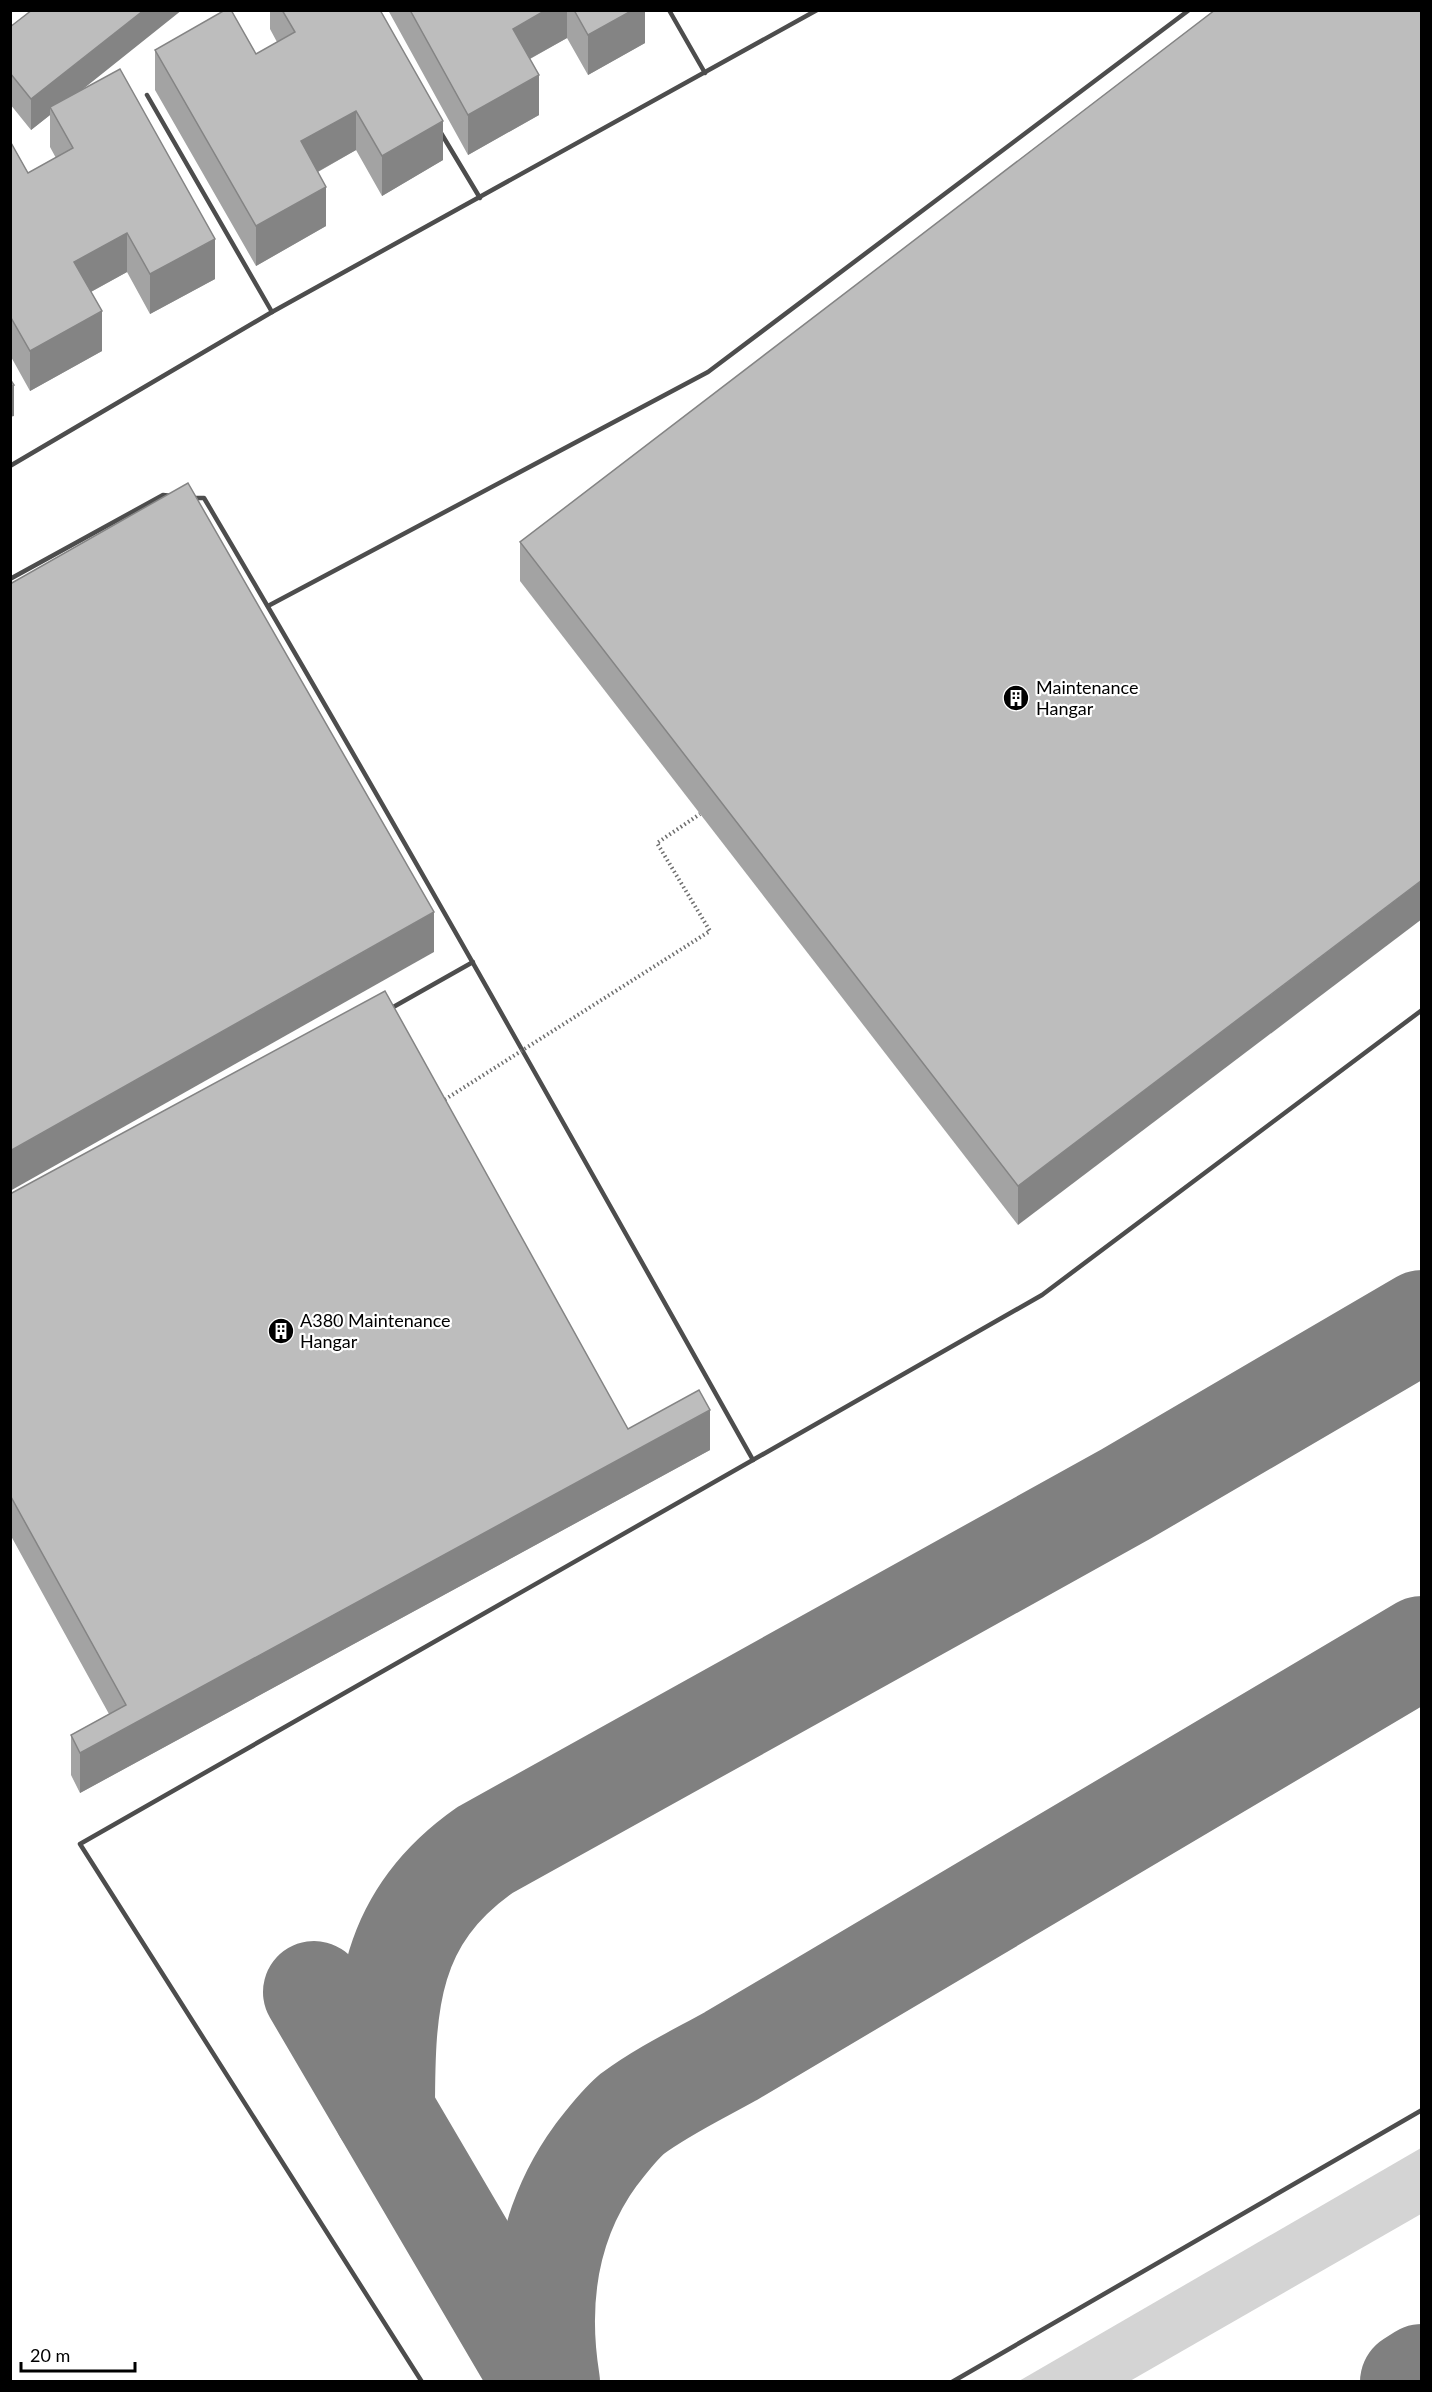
<svg xmlns="http://www.w3.org/2000/svg" width="1432" height="2392" font-family="Lato,sans-serif">
<style>
.green{fill:#d4d4d4}
.lines{fill:none;stroke-linecap:round;stroke-linejoin:round}
.taxiway{stroke:#808080;stroke-width:102}
.service{stroke:#4d4d4d;stroke-width:4.5}
.path-bridge{stroke:#6f6f6f;stroke-width:4;stroke-dasharray:1.5 3;stroke-linecap:butt}
.wall{fill:#a3a3a3}
.shaded-wall{fill:#848484}
.building{fill:#bdbdbd;stroke:#848484;stroke-width:1.5}
.labels{text-anchor:middle;stroke-width:4.5;stroke-linejoin:round;paint-order:stroke}
.poi-label{font-size:18px;fill:#000;stroke:#fff;text-anchor:start}
</style>
<rect width="100%" height="100%" fill="#fff"/>
<!-- green -->
<path class="green" d="M1421,2148V2214L1130,2381H1019Z"/>
<g class="lines">
<!-- taxiway -->
<g class="taxiway">
<path d="M314,1992L543,2382"/>
<path d="M384,2111C384,2001 388,1918 485,1850L1126,1494L1422,1321"/>
<path d="M549,2382C536,2301 547,2222 596,2155C607,2141 618,2126 632,2114C663,2091 697,2075 731,2056L1422,1647"/>
<path d="M1411,2382L1422,2375"/>
</g>
<!-- service -->
<g class="service">
<path d="M669,10L705,73"/>
<path d="M147,95L272,312"/>
<path d="M441,133L480,198"/>
<path d="M10,466L272,312L817,10"/>
<path d="M192,498H204C392,816 572,1138 753,1460"/>
<path d="M10,579L163,495L172,496"/>
<path d="M268,606L708,372L1189,10"/>
<path d="M388,1010L473,962"/>
<path d="M422,2382L80,1844L1042,1295L1422,1010"/>
<path d="M952,2382L1422,2110"/>
</g>
<!-- path-bridge -->
<path class="path-bridge" d="M441,1102L710,931L657,843L700,814"/>
</g>
<!-- wall -->
<g class="wall">
<path d="M270,10H380L443,160L382,196L356,150L318,172L326,226L256,266L155,90V50L256,54L277,42L270,29Z"/>
<path d="M388,10H645V43L588,75L567,38L530,59L539,115L468,155Z"/>
<path d="M1215,10L1018,1225L520,581V542Z"/>
<path d="M10,27L82,90L215,279L150,314L127,272L91,292L102,351L30,391L10,355V141L28,173L56,158L50,147V115L31,130L10,104Z"/>
<path d="M10,1194L628,1429L710,1450L80,1793L71,1775V1735L109,1714L11,1536L10,1537Z"/>
</g>
<!-- shaded-wall -->
<g class="shaded-wall">
<path d="M144,10H182L53,113L50,107V115L31,130V99Z"/>
<path d="M546,10H567V38L513,68V29Z"/>
<path d="M633,10H645V43L588,75V35Z"/>
<path d="M539,75V115L468,155V115Z"/>
<path d="M356,111V150L301,181V141Z"/>
<path d="M443,121V160L382,196V156Z"/>
<path d="M326,187V226L256,266V226Z"/>
<path d="M127,233V272L74,301V262Z"/>
<path d="M215,239V279L150,314V274Z"/>
<path d="M102,311V351L30,391V351Z"/>
<path d="M14,385V416L10,417V386Z"/>
<path d="M1422,880V919L1018,1225V1186Z"/>
<path d="M434,912V952L10,1191V1151Z"/>
<path d="M710,1410V1450L80,1793V1753Z"/>
<path d="M10,1497H11L10,1537Z"/>
</g>
<!-- building -->
<g class="building">
<path d="M32,10H144L31,99L10,73V27Z"/>
<path d="M225,10H231L256,54L295,32L282,10H380L443,121L382,156L356,111L301,141L326,187L256,226L155,50Z"/>
<path d="M410,10H546L513,29L539,75L468,115Z"/>
<path d="M574,10H633L588,35Z"/>
<path d="M1215,10H1422V880L1018,1186L520,542Z"/>
<path d="M120,69L215,239L150,274L127,233L74,262L102,311L30,351L10,316V141L28,173L73,148L50,107Z"/>
<path d="M10,379L14,385L10,386Z"/>
<path d="M188,483L434,912L10,1151V584Z"/>
<path d="M385,991L628,1429L699,1390L710,1410L80,1753L71,1735L126,1705L11,1497H10V1194Z"/>
</g>
<!-- icons -->
<defs>
<g id="building-disc" transform="scale(1.35)"><circle r="9.5" fill="#000" stroke="#fff"/><path d="M-4-6H4V6H1V3H-1V6H-4ZM-2.5-4.3h1.7v1.8h-1.7ZM.8-4.3h1.7v1.8H.8ZM-2.5-1h1.7V.8h-1.7ZM.8-1h1.7V.8H.8Z" fill="#fff"/></g>
</defs>
<g fill-rule="evenodd">
<use href="#building-disc" x="1016" y="698"/>
<use href="#building-disc" x="281" y="1331"/>
</g>
<g class="labels">
<!-- poi labels -->
<g class="poi-label">
<text x="1036" y="694">Maintenance<tspan x="1036" dy="21">Hangar</tspan></text>
<text x="300" y="1327">A380 Maintenance<tspan x="300" dy="21">Hangar</tspan></text>
</g>
</g>
<!-- border -->
<rect width="1432" height="2392" fill="none" stroke="#000000" stroke-width="24"/>
<!-- scale -->
<path d="M21 2362v9h114v-9" fill="none" stroke="#000000" stroke-width="3"/>
<text x="30" y="2362" font-size="18" fill="#000000" stroke="#ffffff" stroke-width="4.5" paint-order="stroke">20 m</text>
</svg>
